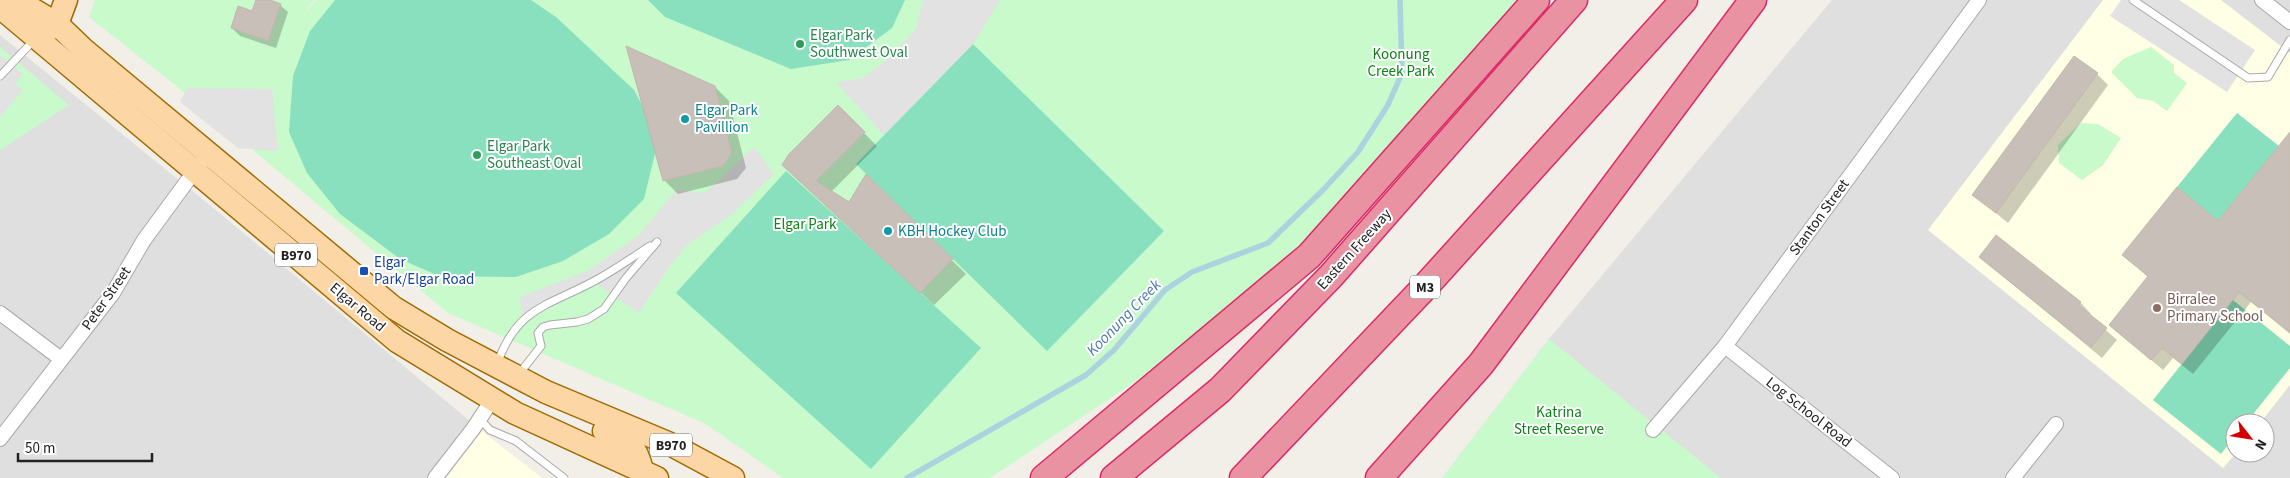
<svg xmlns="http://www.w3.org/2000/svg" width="2290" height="478" font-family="'Source Sans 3',sans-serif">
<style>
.residential{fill:#e0dfdf;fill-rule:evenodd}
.education{fill:#ffffe5}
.park{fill:#c8facc}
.pitch{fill:#88e0be}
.parking{fill:#e2e2e2}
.shadow{fill:#0003}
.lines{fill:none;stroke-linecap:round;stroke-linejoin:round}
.stream{stroke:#aad3df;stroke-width:5.5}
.building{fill:#c7bfb8;stroke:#c4b6ab}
.lane-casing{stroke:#a9a9a9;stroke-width:9}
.street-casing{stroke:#a9a9a9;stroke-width:16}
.primary-casing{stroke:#a06b00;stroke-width:25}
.highway-casing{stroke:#dc2a67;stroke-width:29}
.lane{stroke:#fff;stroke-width:7}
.street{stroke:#fff;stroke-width:14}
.primary{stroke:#fcd6a4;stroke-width:22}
.highway{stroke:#e892a2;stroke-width:26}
.leisure-dot{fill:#2e9e5b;stroke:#fff;stroke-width:2}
.culture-dot{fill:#0f9aa8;stroke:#fff;stroke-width:2}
.transit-dot{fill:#1a4fb4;stroke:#fff;stroke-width:2}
.education-dot{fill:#8d6e63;stroke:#fff;stroke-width:2}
.labels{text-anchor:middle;stroke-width:4;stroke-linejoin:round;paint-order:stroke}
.shield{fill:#fff;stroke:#646464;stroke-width:1}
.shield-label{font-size:14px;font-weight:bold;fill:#222}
.leisure-label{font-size:15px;fill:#27864d;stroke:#fff;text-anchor:start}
.park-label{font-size:15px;fill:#0c8416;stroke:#fff}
.culture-label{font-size:15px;fill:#0d838f;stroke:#fff;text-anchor:start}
.street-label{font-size:15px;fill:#222;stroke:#fff}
.transit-label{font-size:15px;fill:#164399;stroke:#fff;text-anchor:start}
.education-label{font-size:15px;fill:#785e54;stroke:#fff;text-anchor:start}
.water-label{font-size:16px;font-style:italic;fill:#4a7aab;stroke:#fff}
</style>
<rect width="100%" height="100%" fill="#f2efe9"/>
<!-- residential -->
<g class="residential">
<path d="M1832,0H2290V478H1442L1549,339ZM2235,423H2265V453H2235Z"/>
<path d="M0,35L223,216L482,431L446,478H0Z"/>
</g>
<!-- education -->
<g class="education">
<path d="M2103,0H2221L2290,53V385L2260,423H2235L2236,453L2223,468L1928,230Z"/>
<path d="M482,431L542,478H446Z"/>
</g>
<!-- park -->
<g class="park">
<path d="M95,0H314L302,16L316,0H1540L1385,179L1189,346L990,478H783L706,424L448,313L175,85L89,17Z"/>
<path d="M0,47L69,105L0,150Z"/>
<path d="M2151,47L2174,65V73L2187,83L2167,111L2153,101L2137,98L2111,72L2123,59Z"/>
<path d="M2081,123L2098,124L2121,138L2103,165L2082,180L2059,163L2058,145Z"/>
<path d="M1549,339L1721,478H1442Z"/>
</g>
<!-- pitch -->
<g class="pitch">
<path d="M335,0H531L556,17L634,90L659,137L644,199L609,234L563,261L516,277L439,276L400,259L340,214L307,173L289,132L293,76L310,31Z"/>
<path d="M648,0H905L892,28L849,60L791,69L665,17Z"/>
<path d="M973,44L1164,231L1047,351L856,164Z"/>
<path d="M2237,113L2279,146L2218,221L2177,187Z"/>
<path d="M786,171L981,348L871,469L676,293Z"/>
<path d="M2233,300L2290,346V368L2246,423H2235V436L2221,454L2153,400Z"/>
</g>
<!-- parking -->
<g class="parking">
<path d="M923,0H1000L973,44L884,135L836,82L863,78L888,59L916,29Z"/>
<path d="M2121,0H2179L2255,50L2227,92L2110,16Z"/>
<path d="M0,55L23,74L15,84L23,90L0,117Z"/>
<path d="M187,88L272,89L278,151L238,148L180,102Z"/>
<path d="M754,147L774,174L732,214L686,246L667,270L639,313L593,282L522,314L520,297L587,271L638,236L676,190L705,193Z"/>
</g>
<!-- shadow -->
<g class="shadow">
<path d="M257,0H266L280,5L288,12L276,48L240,36L232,28L253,13Z"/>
<path d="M2097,74L2108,85L2008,223L1974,195Z"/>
<path d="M715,87L729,101L746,168L737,179L678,194L664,180Z"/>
<path d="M838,107L877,146L831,192L849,204L866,176L966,274L934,305L797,178Z"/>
<path d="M2290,135V334L2251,302L2193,374L2173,358L2163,370L2110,325L2149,278L2124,255L2219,223Z"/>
<path d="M1980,257L2080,302L2091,314L2089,315L2117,340L2102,358Z"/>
</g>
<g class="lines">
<!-- stream -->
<path class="stream" d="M907,478L1086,375L1114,350L1165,290L1192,272L1268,243L1323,190L1358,152L1388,105L1402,73L1400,0"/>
</g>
<!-- building -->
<g class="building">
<path d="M256,0H270L281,4L268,41L231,28L238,6L252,11Z"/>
<path d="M626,46L715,86L732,153L723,166L663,181Z"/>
<path d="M2074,56L2098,73L1996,213L1972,195Z"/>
<path d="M838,105L865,132L816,181L849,202L866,174L953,259L920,293L782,165L789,154Z"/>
<path d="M2290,132V332L2239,292L2182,364L2162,348L2151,360L2109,325L2148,276L2122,255L2177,187L2218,221Z"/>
<path d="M1996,235L2081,302L2078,305L2107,328L2091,347L1979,257Z"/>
</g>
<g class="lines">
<!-- lane casing -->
<g class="lane-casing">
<g id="lane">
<path d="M2133,0L2248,78L2268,77L2290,40"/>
<path d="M0,76L35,39"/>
<path d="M497,364C518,305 550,306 598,279C616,269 633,257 650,246"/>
<path d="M519,374L541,346L538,333L543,327L550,325L577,322L588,319L604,309L626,278L657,242"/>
<path d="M480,419L490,430L516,441L564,478"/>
</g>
</g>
<!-- street casing -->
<g class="street-casing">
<g id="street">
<path d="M2262,0L2290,22"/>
<path d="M0,313L61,359"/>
<path d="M1725,346L1892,478"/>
<path d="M1653,430L1725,346L1979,0"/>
<path d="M0,439L113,293L144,240L199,165"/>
<path d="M435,478L473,429L492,400"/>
<path d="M2013,478L2056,424"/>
</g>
</g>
<!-- primary casing -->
<g class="primary-casing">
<g id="primary">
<path d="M17,0L57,24L83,49L394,308L447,340L546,392L670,444L733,478"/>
<path d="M0,7L397,341L515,413L657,478"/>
<path d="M45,32L57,24L66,0"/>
<path d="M604,431C629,442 635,442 642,470"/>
</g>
</g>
<!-- highway casing -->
<g class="highway-casing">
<g id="highway">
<path d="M1044,478L1309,256L1536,0"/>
<path d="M1114,478L1220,390L1331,276L1574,0"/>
<path d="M1243,478L1423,289L1684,0"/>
<path d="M1379,478L1481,364L1753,0"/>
</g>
</g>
<!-- lane -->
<use href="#lane" class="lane"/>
<!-- street -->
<use href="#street" class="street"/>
<!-- primary -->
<use href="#primary" class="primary"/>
<!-- highway -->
<use href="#highway" class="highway"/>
</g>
<!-- markers -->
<g class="leisure-dot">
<circle cx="800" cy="44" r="5"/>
<circle cx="477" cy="155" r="5"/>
</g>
<g class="culture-dot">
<circle cx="685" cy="119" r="5"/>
<circle cx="888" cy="231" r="5"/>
</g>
<rect class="transit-dot" x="359" y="266" width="10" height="10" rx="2.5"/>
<circle class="education-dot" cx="2157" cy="308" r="5"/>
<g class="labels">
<!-- shield labels -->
<g class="shield">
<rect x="275" y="243.5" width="42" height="23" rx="4"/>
<rect x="1410" y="275.5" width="30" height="23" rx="4"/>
<rect x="650" y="433.5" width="42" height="23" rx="4"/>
</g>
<g class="shield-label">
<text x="296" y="260">B970</text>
<text x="1425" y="292">M3</text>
<text x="671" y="450">B970</text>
</g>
<!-- leisure labels -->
<g class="leisure-label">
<text x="810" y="40">Elgar Park<tspan x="810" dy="17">Southwest Oval</tspan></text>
<text x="487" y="151">Elgar Park<tspan x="487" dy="17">Southeast Oval</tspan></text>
</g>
<!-- park labels -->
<g class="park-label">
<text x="1401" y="59">Koonung<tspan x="1401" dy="17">Creek Park</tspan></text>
<text x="805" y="229">Elgar Park</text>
<text x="1559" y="417">Katrina<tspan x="1559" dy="17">Street Reserve</tspan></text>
</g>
<!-- culture labels -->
<g class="culture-label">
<text x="695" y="115">Elgar Park<tspan x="695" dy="17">Pavillion</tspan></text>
<text x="898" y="236">KBH Hockey Club</text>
</g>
<!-- street labels -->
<g class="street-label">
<text transform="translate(1819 217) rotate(-54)" y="5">Stanton Street</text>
<text transform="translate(1354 249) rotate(-48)" y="5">Eastern Freeway</text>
<text transform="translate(106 298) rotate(-55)" y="5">Peter Street</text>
<text transform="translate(358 307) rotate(40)" y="5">Elgar Road</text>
<text transform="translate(1809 412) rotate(38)" y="5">Log School Road</text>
</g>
<!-- transit labels -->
<g class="transit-label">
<text x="374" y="267">Elgar<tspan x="374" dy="17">Park/Elgar Road</tspan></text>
</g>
<!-- education labels -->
<g class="education-label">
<text x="2167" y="304">Birralee<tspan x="2167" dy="17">Primary School</tspan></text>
</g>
<!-- water labels -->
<g class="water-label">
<text transform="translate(1123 317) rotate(-46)" y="6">Koonung Creek</text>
</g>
</g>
<!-- north arrow -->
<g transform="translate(2250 438) rotate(121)"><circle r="24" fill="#ffffff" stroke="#a7a7a7"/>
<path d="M0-4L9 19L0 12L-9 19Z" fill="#d40000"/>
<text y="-8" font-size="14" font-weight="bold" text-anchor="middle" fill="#222222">N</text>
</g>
<!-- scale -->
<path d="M18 453v8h134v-8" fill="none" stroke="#222222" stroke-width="2.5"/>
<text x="25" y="453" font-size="15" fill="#222222" stroke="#ffffff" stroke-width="4" paint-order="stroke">50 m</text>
</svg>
